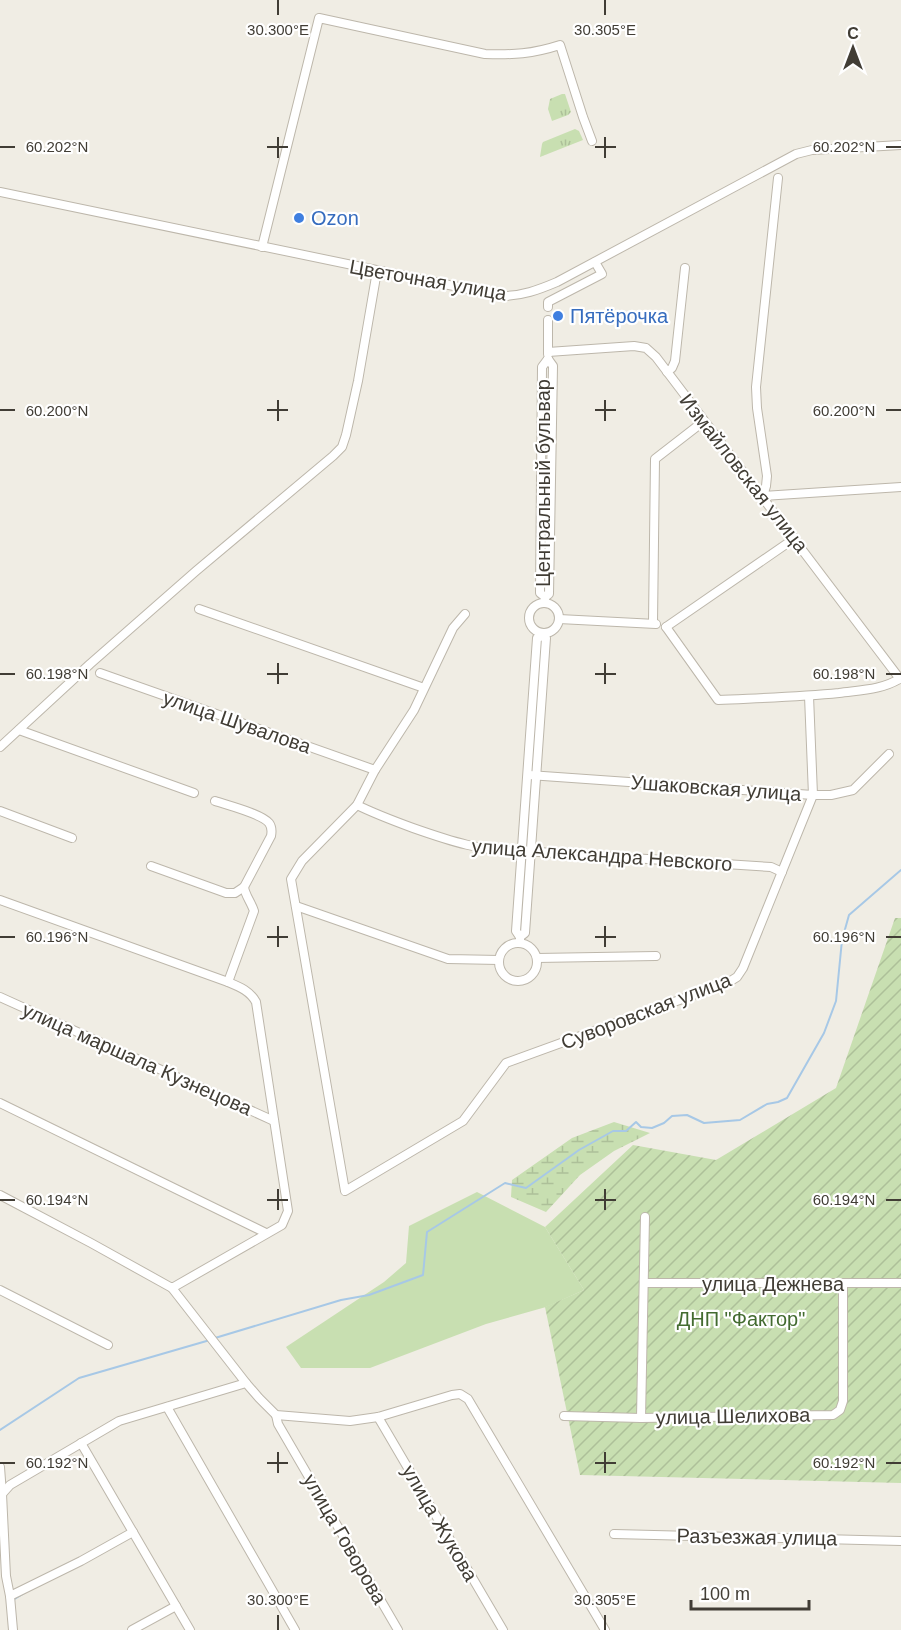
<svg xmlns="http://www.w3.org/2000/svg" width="901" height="1630" font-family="Arial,sans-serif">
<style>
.grass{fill:#c8dfb1}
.wetland{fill:url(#wetland-marsh)}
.park{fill:url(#park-tufts)}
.garden{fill:url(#garden-furrows)}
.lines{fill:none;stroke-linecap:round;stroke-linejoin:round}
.stream{stroke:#a7c8e6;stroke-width:2}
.street-casing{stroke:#bdb7ab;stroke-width:10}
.street{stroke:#fff;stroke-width:8}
.ticks{fill:none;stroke:#413d35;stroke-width:2}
.shop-dot{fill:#3f7fe0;stroke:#fff;stroke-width:2}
.labels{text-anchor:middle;stroke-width:4.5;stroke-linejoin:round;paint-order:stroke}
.shop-label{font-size:20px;fill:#366cbe;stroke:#fff;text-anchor:start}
.street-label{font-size:20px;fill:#413d35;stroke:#fff}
.park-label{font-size:20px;fill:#436b30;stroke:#fff}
.ticks-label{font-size:15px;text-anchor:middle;fill:#413d35;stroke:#fff;stroke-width:4.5;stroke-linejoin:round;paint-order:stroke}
</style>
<defs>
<pattern id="wetland-marsh" width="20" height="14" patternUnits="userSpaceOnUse" patternTransform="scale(1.5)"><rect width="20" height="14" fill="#c8dfb1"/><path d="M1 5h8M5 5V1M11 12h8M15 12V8" fill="none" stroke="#adc099"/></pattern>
<pattern id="park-tufts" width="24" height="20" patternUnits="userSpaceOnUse" patternTransform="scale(1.5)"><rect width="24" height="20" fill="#c8dfb1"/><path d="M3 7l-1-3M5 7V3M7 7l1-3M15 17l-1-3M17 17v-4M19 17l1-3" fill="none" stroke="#adc099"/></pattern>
<pattern id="garden-furrows" width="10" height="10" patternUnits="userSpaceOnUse" patternTransform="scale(1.5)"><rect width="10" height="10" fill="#c8dfb1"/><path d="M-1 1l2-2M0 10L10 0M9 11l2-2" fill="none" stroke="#adc099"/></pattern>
</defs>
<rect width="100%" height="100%" fill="#f0ede4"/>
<!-- grass -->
<path class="grass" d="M477,1192L545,1227L584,1290L546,1307L486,1324L370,1368H301L286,1347L384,1282L406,1263L409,1226Z"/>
<!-- wetland -->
<path class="wetland" d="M614,1122L650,1133L614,1151L580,1175L546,1212L511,1197L512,1180L572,1138Z"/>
<!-- park -->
<g class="park">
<path d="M562,94H565L571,112L568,115L552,121L548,109L550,99Z"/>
<path d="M575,129L579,131L583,140L540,157L542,144L543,142Z"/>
</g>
<!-- garden -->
<path class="garden" d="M895,918H901V1483L580,1475L545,1307L584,1290L545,1227L633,1145L716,1160L836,1088Z"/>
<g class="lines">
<!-- stream -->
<g class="stream">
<path d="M215,1338L341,1300L369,1295L423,1275L427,1232L505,1183L526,1188L579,1150L613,1131H626L636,1122L641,1127L652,1128L664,1123L672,1116L687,1115L704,1123L740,1120L767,1104L778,1102L787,1098L824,1033L836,1001L842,940L849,915L901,870"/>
<path d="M0,1430L79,1378L210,1340"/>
<path d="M13,1600L26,1592"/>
</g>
<!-- street casing -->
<g class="street-casing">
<g id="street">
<path d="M778,178L756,387L757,408L767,476L766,486L763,496L901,487"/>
<path d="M0,192L502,296C522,296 538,290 557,282L796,154L812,150L901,145"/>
<path d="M262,247L319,18L485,54C513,55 532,54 560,45L583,117L592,141"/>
<path d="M548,307V302L602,274L595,262"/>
<path d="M548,320V354"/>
<path d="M548,352L634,346L646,348L656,357L900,679"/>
<path d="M667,372L672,368L675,361L685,268"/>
<path d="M545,597L540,593L542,367L548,359"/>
<circle cx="544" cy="618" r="15"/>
<path d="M545,603V597L549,594L553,366L548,359"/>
<path d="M199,609L424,688"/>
<path d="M465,614L453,628L414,710L375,770L357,805L302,861L291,879L345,1191L463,1121L506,1063L729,982L737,977L743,968L813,795L809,696"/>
<path d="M559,619L656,624"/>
<path d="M653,623L655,459L704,421"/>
<path d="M666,627L718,700C759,698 799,697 839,693C861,690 882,690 901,678"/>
<path d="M666,627L795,538"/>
<path d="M100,673L375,770"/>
<path d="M19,730L194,793"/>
<path d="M0,747L90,664L196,571L333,456L342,447L346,435L358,381L377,271"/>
<path d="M529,775L813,795H831L853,790L889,754"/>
<path d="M357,805C375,814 394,821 413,828C450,841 483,852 523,851L771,867L782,872"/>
<path d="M0,811L72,838"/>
<path d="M151,866L226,893H235L244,887L271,836C272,831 272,827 269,823C262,814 227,805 215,801"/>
<path d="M0,900L228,982C240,987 250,991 256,1002L288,1211L282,1225L172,1288L91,1243L0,1195"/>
<path d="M296,906L448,959L499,960"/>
<path d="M520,937L525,933L546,638L543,636V633"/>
<path d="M520,943V937L516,931L537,638L543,636"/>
<circle cx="518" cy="962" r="19"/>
<path d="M537,958L656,956"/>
<path d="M228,982L254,911C251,902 245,895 244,887"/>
<path d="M0,997L274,1121"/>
<path d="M0,1103L266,1233"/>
<path d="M645,1283H901"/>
<path d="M172,1288L246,1383"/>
<path d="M0,1290L108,1345"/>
<path d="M167,1407L295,1630"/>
<path d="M276,1415L278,1424L398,1630"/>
<path d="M564,1416L641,1418L833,1415L840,1410L843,1401V1284"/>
<path d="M378,1417L503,1630"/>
<path d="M641,1418L645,1217"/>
<path d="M81,1443L190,1630"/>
<path d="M0,1467L2,1494"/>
<path d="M614,1534L901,1541"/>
<path d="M10,1596L6,1576L2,1494L10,1485L119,1421L246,1383L259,1398L276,1415L350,1421L378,1417L452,1395L460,1394L468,1399L605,1630"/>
<path d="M13,1630L10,1596L81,1561L133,1532"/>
<path d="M132,1630L176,1606"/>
</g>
</g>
<!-- street -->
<use href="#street" class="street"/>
</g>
<!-- ticks -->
<path class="ticks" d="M278,0V15M605,0V15M278,137V158M605,137V158M0,147H15M267,147H288M595,147H616M886,147H901M278,400V421M605,400V421M0,410H15M267,410H288M595,410H616M886,410H901M278,663V684M605,663V684M0,674H15M267,674H288M595,674H616M886,674H901M278,926V947M605,926V947M0,937H15M267,937H288M595,937H616M886,937H901M278,1189V1210M605,1189V1210M0,1200H15M267,1200H288M595,1200H616M886,1200H901M278,1452V1473M605,1452V1473M0,1463H15M267,1463H288M595,1463H616M886,1463H901M278,1615V1630M605,1615V1630"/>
<!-- markers -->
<g class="shop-dot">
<circle cx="299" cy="218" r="6"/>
<circle cx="558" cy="316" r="6"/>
</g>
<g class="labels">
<!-- shop labels -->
<g class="shop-label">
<text x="311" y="225">Ozon</text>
<text x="570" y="323">Пятёрочка</text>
</g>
<!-- street labels -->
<g class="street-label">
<text transform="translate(428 280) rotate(10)" y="7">Цветочная улица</text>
<text transform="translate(744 473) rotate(52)" y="7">Измайловская улица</text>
<text transform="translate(543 483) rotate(-90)" y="7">Центральный бульвар</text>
<text transform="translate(237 722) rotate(19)" y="7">улица Шувалова</text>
<text transform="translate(716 788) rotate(4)" y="7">Ушаковская улица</text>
<text transform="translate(602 855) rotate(4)" y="7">улица Александра Невского</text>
<text transform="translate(646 1011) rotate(-21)" y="7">Суворовская улица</text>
<text transform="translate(137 1059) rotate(24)" y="7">улица маршала Кузнецова</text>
<text x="773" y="1291">улица Дежнева</text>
<text transform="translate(733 1416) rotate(-1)" y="7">улица Шелихова</text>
<text transform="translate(440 1523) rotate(60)" y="7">улица Жукова</text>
<text transform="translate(757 1537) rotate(1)" y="7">Разъезжая улица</text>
<text transform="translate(345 1539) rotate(60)" y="7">улица Говорова</text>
</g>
<!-- park labels -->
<g class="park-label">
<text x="741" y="1326">ДНП "Фактор"</text>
</g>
</g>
<g class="ticks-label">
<text x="278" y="35">30.300°E</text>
<text x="605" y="35">30.305°E</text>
<text x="57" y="152">60.202°N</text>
<text x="844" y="152">60.202°N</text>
<text x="57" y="416">60.200°N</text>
<text x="844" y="416">60.200°N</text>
<text x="57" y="679">60.198°N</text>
<text x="844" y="679">60.198°N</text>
<text x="57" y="942">60.196°N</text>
<text x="844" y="942">60.196°N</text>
<text x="57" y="1205">60.194°N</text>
<text x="844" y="1205">60.194°N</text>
<text x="57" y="1468">60.192°N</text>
<text x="844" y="1468">60.192°N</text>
<text x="278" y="1605">30.300°E</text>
<text x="605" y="1605">30.305°E</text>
</g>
<!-- north arrow -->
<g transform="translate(853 48)" stroke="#ffffff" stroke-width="4.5" paint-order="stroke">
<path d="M0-4.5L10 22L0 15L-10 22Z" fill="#413d35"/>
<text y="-9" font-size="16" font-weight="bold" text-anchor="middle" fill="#413d35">С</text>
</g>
<!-- scale -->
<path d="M691 1600v9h118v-9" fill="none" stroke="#413d35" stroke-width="3"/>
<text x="700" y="1600" font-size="18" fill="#413d35" stroke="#ffffff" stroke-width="4.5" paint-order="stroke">100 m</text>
</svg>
